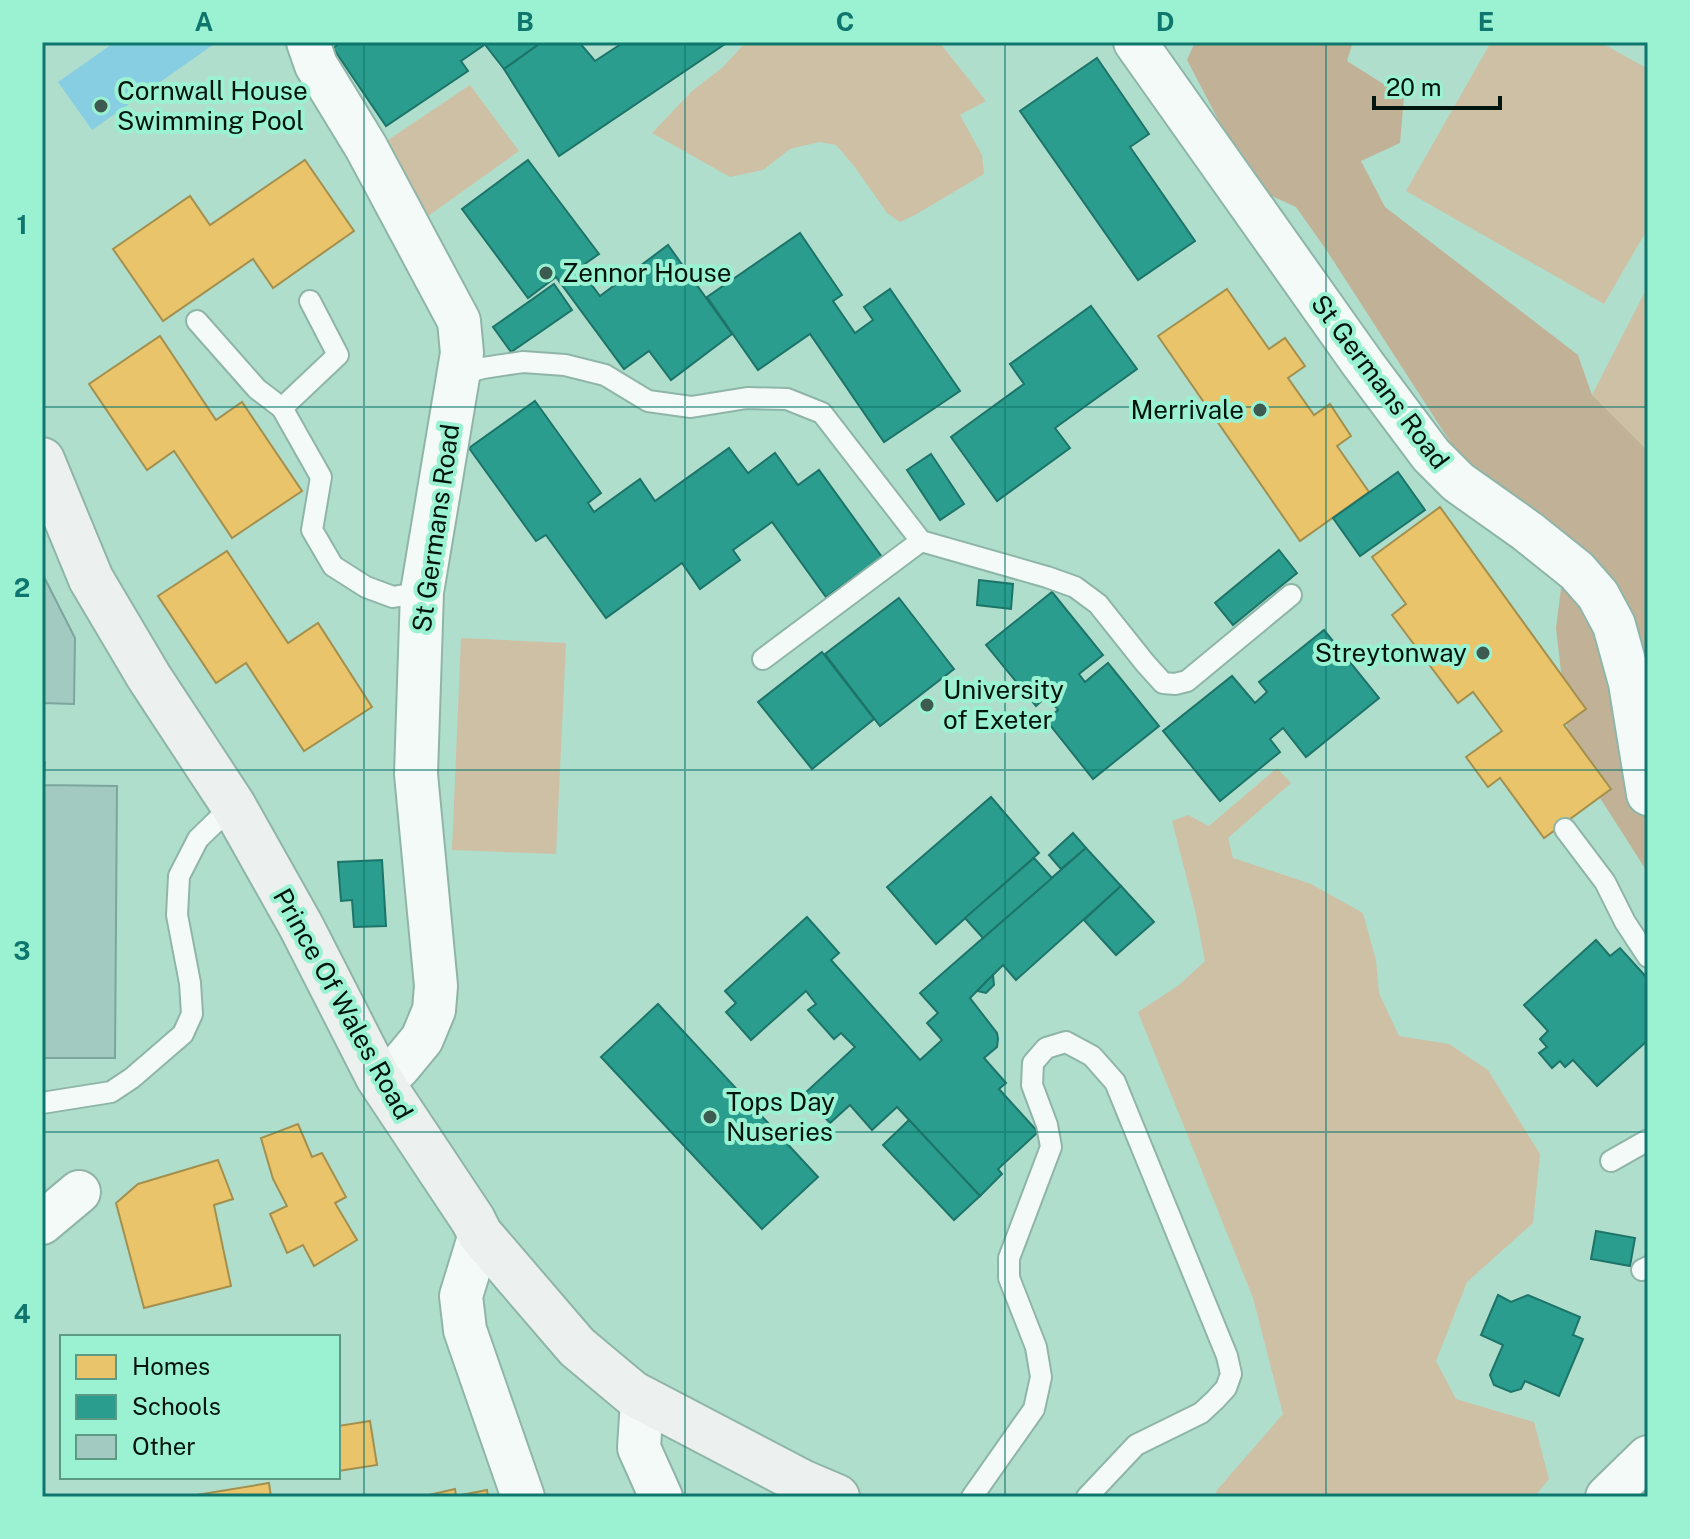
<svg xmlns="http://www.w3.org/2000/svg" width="1690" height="1539" font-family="'Public Sans',sans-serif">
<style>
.green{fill:#cec0a5}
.forest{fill:#c1b297}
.water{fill:#88cee2}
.homes{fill:#e9c46a;stroke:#a3904e;stroke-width:2}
.schools{fill:#2a9d8f;stroke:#1d7468;stroke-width:2}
.building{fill:#a2cac1;stroke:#7ca59d;stroke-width:2}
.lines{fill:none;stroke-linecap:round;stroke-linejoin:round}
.lane-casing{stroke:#8fb5a8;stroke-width:24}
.street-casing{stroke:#8fb5a8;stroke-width:46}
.secondary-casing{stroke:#8fb5a8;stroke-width:48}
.lane{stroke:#f3faf8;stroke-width:20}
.street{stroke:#f3faf8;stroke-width:42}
.secondary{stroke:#ecf1ef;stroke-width:44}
.grid{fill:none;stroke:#0f766e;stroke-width:2;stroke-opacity:0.55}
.poi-dot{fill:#3d5b50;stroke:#9bf2d2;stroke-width:3}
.labels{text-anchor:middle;stroke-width:8;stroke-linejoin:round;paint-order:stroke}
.poi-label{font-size:26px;fill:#00150d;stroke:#9bf2d2;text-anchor:start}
.street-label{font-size:26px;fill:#00150d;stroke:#9bf2d2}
.neatline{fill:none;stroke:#0f766e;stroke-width:3}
.grid-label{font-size:26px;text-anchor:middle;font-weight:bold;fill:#0f766e}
</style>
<rect width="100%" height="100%" fill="#afdecd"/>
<!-- green -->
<g class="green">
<path d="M746,42H939L986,101L960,115L982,155L984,174L915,215L900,222L887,213L854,166L836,145L819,142L790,149L763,170L730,177L652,133L692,91L723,67Z"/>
<path d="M1491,42H1600L1648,69V228L1604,304L1406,191Z"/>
<path d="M470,85L519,151L424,219L382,144Z"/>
<path d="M1648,286V451L1592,395Z"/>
<path d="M461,638L566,643L556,854L452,850Z"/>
<path d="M1277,768L1291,783L1228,838L1233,858L1311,884L1363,913L1376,960L1379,993L1399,1036L1449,1044L1488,1070L1540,1154L1533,1223L1467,1282L1436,1361L1456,1399L1534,1422L1549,1479L1534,1497H1215L1217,1490L1283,1414L1253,1298L1138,1012L1179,985L1205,961L1195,910L1172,821L1188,815L1209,826Z"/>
</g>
<!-- forest -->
<path class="forest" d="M1195,42H1353L1347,61L1404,97L1400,143L1361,161L1385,207L1578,355L1592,395L1648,451V873L1570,751L1556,628L1566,550L1465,465L1327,251L1296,207L1254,188L1187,60Z"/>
<!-- water -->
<path class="water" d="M115,42H217L92,130L58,82Z"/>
<!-- homes -->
<g class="homes">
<path d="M305,160L354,231L273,288L253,259L163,321L113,249L190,196L210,225Z"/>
<path d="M1227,289L1269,349L1285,338L1305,366L1288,378L1314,415L1330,404L1351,436L1337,446L1369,492L1300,541L1158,336Z"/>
<path d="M160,336L216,420L242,402L302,491L232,538L174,451L147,470L89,384Z"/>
<path d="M1440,507L1586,709L1564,725L1611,789L1544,838L1500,778L1488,787L1466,757L1502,731L1473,692L1458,703L1392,615L1406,604L1372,557Z"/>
<path d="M227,551L288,643L318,623L372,707L304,751L246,663L216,683L158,596Z"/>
<path d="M298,1124L312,1157L322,1153L346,1197L335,1203L357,1240L314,1266L303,1245L287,1253L270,1214L287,1206L273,1179L261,1138Z"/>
<path d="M218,1160L233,1199L214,1205L231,1286L144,1308L116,1203L138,1184Z"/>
<path d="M370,1421L377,1465L338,1471V1426Z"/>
<path d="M269,1483L271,1497H184Z"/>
<path d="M455,1489L456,1496L487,1490L488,1497H420Z"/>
</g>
<!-- schools -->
<g class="schools">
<path d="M342,42H483L484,45L461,61L468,71L386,126L333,48Z"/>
<path d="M483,42H542L504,69Z"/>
<path d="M542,42H579L595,61L621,44L620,42H728L559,156L504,69Z"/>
<path d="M1097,58L1149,134L1130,147L1195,241L1138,280L1020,111Z"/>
<path d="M528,160L599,254L579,268L600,296L668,245L732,334L671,380L649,351L624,369L556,277L528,298L462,209Z"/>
<path d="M800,233L842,295L833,301L855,333L873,320L864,307L890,289L960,391L884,442L810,334L758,370L707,297Z"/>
<path d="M554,284L572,310L511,352L493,327Z"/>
<path d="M1091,306L1137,369L1055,428L1070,448L997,501L951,437L1024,384L1010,364Z"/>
<path d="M535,401L601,493L588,503L594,512L640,479L655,501L729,448L748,473L775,453L798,485L819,470L882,557L826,597L772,522L733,550L740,560L700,589L682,563L606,618L546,535L536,541L469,448Z"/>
<path d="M931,454L964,504L940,520L907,470Z"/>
<path d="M1398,472L1425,510L1360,556L1333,518Z"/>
<path d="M1279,550L1297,573L1233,625L1215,603Z"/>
<path d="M979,580L1013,584L1011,609L977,605Z"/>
<path d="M1052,592L1103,655L1079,674L1085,682L1108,663L1159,726L1093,779L1046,720L1058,710L1047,696L1036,706L986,645Z"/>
<path d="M899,598L954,669L880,726L825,654Z"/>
<path d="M1324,630L1379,698L1306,757L1283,728L1270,739L1280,752L1220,801L1163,731L1232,676L1255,703L1267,692L1259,682Z"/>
<path d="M822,652L874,719L812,769L758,702Z"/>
<path d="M991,797L1039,853L936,944L887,887Z"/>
<path d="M1073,833L1086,848L1061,869L1049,855Z"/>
<path d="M1086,848L1121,886L1016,980L1003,965L970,998L997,1033L998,1039L997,1047L984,1058L1006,1083L999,1089L1038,1132L998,1169L1002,1174L980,1196L897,1107L872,1130L850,1105L830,1123L804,1094L855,1047L841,1033L834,1039L808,1010L816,1004L806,991L751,1040L726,1012L736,1003L725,991L807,917L839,953L831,960L920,1060L942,1040L927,1023L938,1013L920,993Z"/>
<path d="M1034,858L1052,878L983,938L965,918Z"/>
<path d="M382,860L386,926L354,927L352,900L341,901L338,862Z"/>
<path d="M1121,886L1154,922L1116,955L1084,920Z"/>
<path d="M1596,940L1610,956L1620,948L1648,979V1040L1597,1086L1573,1060L1565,1067L1560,1061L1552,1068L1539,1053L1547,1047L1540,1039L1548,1031L1524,1005Z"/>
<path d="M993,975L994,985L986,993L977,991Z"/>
<path d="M658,1004L818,1177L762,1229L601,1057Z"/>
<path d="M909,1120L980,1196L954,1220L883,1145Z"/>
<path d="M1596,1231L1635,1238L1630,1266L1591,1259Z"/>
<path d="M1498,1295L1511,1302L1528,1295L1580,1317L1573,1335L1583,1339L1559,1396L1525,1381L1521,1389L1511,1392L1494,1385L1490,1375L1503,1345L1481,1335Z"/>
</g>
<!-- building -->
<g class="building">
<path d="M42,573L75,638L74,704L42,703Z"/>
<path d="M42,762H45L44,785L117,786L115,1058H42Z"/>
</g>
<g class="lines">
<!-- lane casing -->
<g class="lane-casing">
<g id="lane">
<path d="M197,321L257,389L282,408L338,355L310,301"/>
<path d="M458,375L483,368L523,362L565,365L605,375L648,401L691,407L747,398L787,399L822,413L921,541L1047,577L1075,587L1098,604L1145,663L1163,683L1175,684L1187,681L1291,595"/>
<path d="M282,408L321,477L312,530L333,566L366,587L393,597L422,592"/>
<path d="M763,659L921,541"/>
<path d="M1565,829L1605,882L1625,922L1648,957"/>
<path d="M42,1103L111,1092L132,1078L183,1034L192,1014L190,983L177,915L179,876L198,839L233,805"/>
<path d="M1611,1161L1648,1140"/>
<path d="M1642,1270L1648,1267"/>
<path d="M972,1497L1034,1409L1041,1377L1036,1347L1009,1278V1258L1051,1147L1047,1125L1032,1085L1033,1063L1046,1048L1066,1042L1092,1056L1115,1082L1227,1356L1231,1374L1226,1388L1215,1400L1201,1413L1136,1445L1087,1497"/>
</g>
</g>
<!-- street casing -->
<g class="street-casing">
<g id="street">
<path d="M308,42L316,65L366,147L459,321L462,353L422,592L416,774L436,986L434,1010L422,1039L398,1068L378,1077"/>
<path d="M1135,42L1363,364L1431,455L1458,482L1527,531L1577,571L1598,595L1614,625L1630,683L1648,794"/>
<path d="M42,1223L79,1192"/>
<path d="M480,1234L461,1296L465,1330L523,1497"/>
<path d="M642,1400L639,1448L661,1497"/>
<path d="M1607,1497L1648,1457"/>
</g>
</g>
<!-- secondary casing -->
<g class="secondary-casing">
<path id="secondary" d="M42,460L91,579L149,677L233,805L301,926L378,1077L473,1220L480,1234L577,1347L632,1393L802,1482L837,1497"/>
</g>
<!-- lane -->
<use href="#lane" class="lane"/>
<!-- street -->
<use href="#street" class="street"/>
<!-- secondary -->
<use href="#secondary" class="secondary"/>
</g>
<!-- grid -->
<path class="grid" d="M364,42V1497M685,42V1497M1005,42V1497M1326,42V1497M42,407H1648M42,770H1648M42,1132H1648"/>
<!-- markers -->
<g class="poi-dot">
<circle cx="101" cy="106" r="8"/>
<circle cx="546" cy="273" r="8"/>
<circle cx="1260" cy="410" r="8"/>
<circle cx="1483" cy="653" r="8"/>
<circle cx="927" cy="705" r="8"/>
<circle cx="710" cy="1117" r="8"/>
</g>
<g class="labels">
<!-- poi labels -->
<g class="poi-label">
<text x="117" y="100">Cornwall House<tspan x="117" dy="30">Swimming Pool</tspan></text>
<text x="562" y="282">Zennor House</text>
<text x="1244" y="419" text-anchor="end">Merrivale</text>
<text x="1467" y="662" text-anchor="end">Streytonway</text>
<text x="943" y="699">University<tspan x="943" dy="30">of Exeter</tspan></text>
<text x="726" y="1111">Tops Day<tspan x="726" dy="30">Nuseries</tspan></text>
</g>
<!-- street labels -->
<g class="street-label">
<text transform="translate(1380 382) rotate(53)" y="9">St Germans Road</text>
<text transform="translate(436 528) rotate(-82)" y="9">St Germans Road</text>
<text transform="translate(343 1004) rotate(61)" y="9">Prince Of Wales Road</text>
</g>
</g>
<!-- border -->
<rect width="1690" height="1539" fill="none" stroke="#9bf2d2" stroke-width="88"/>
<!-- legend -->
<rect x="60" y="1335" width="280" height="144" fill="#9bf2d2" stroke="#5d9a83" stroke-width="2"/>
<rect x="76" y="1355" width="40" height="24" fill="#e9c46a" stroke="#5d9a83" stroke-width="2"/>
<text x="132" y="1375" font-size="24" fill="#00150d">Homes</text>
<rect x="76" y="1395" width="40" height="24" fill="#2a9d8f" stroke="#5d9a83" stroke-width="2"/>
<text x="132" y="1415" font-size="24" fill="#00150d">Schools</text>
<rect x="76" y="1435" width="40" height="24" fill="#a2cac1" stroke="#5d9a83" stroke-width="2"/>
<text x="132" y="1455" font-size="24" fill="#00150d">Other</text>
<!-- scale -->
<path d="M1374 96v12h126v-12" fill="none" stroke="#00150d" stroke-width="4"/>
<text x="1386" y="96" font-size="24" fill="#00150d" stroke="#9bf2d2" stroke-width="6" paint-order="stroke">20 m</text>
<rect x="44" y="44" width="1602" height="1451" class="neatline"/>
<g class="grid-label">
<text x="204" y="31">A</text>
<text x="525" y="31">B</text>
<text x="845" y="31">C</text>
<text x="1165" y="31">D</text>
<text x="1486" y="31">E</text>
<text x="22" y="234">1</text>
<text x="22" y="597">2</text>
<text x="22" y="960">3</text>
<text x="22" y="1323">4</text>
</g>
</svg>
